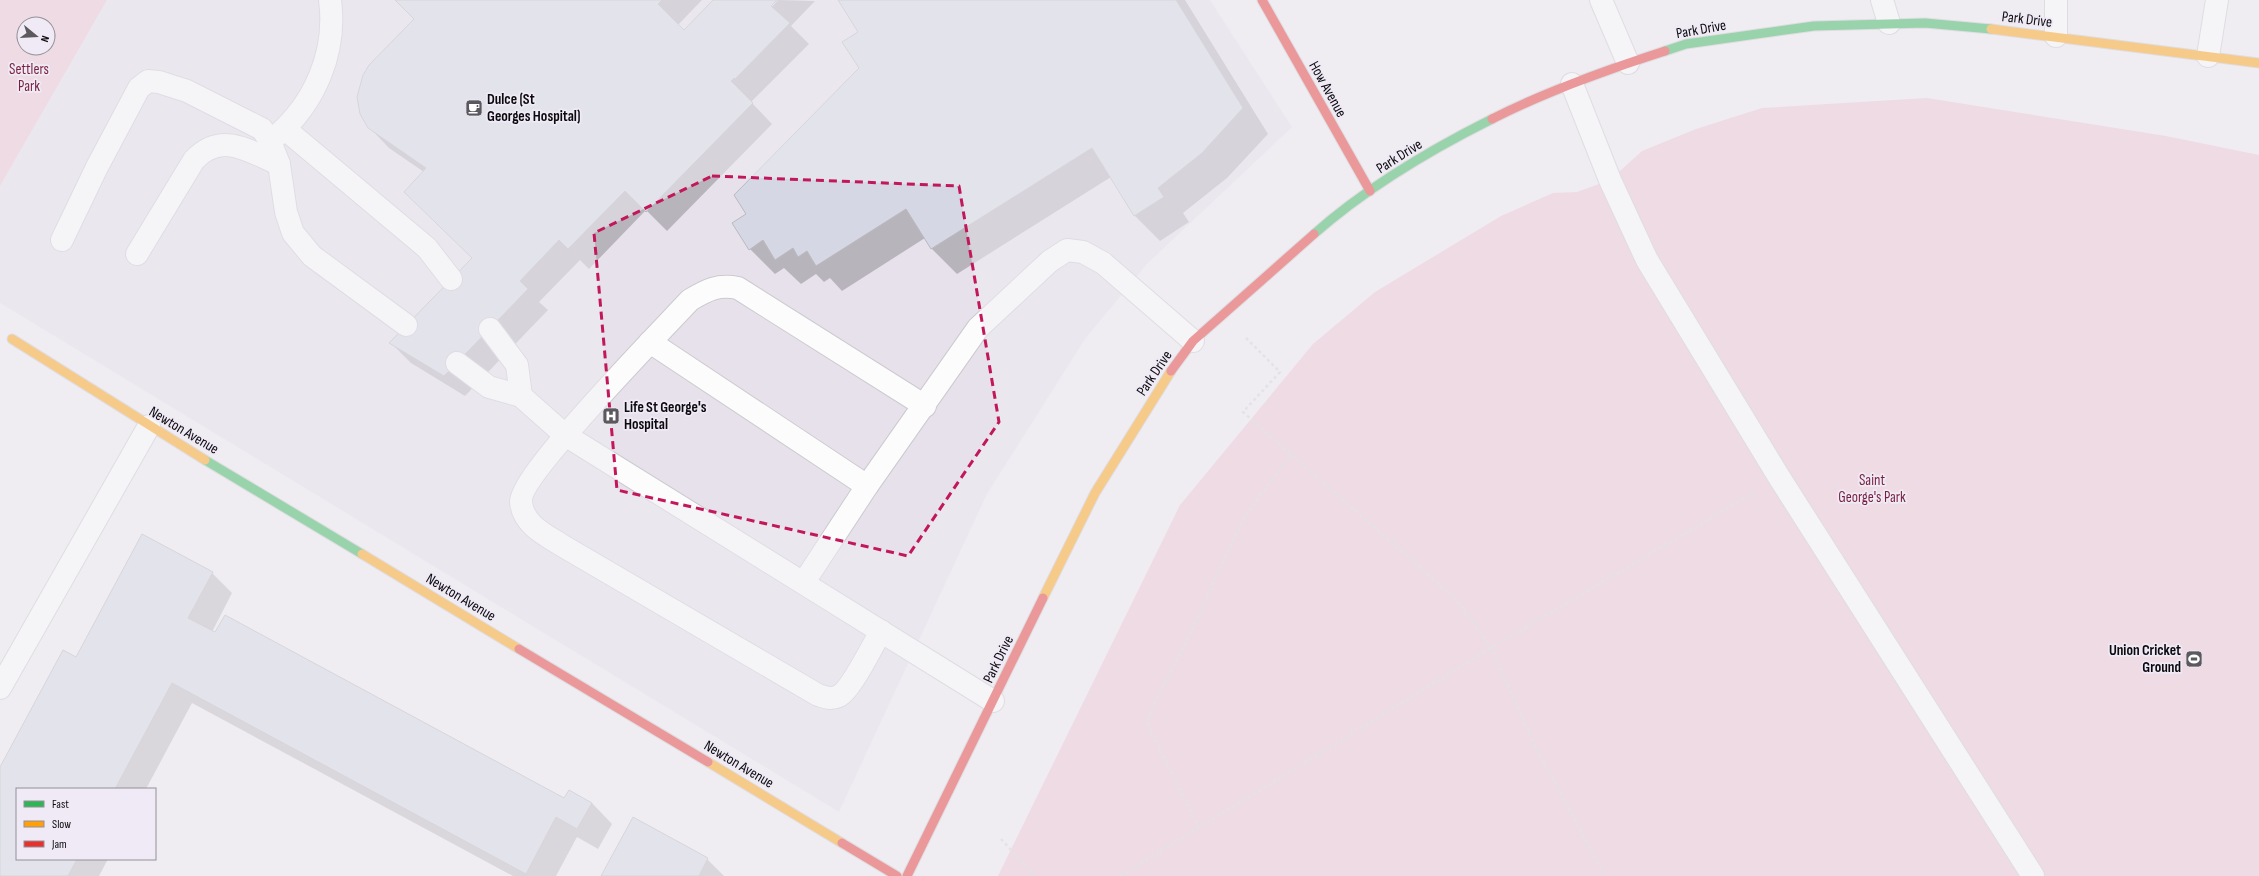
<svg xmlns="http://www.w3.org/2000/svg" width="2259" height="876" font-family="'Sofia Sans Condensed',sans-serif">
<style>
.built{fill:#e7e1ec}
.green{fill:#efc6d2;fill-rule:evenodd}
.shadow{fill:#0003}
.building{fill:#d6d7e5;stroke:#bab9be}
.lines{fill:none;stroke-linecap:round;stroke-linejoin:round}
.lane-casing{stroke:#cccace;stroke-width:24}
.street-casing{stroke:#cccace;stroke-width:24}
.fast-casing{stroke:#cccace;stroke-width:11}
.slow-casing{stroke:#cccace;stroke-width:11}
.jam-casing{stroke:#cccace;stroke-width:11}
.path{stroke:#d6d6d8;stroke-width:2.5;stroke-dasharray:3 3;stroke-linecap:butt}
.lane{stroke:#fdfcfd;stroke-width:22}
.street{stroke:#fdfcfd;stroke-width:22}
.fast{stroke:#30b455;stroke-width:9}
.slow{stroke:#ff9f0a;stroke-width:9}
.jam{stroke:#e5322d;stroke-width:9}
.marked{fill:none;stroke:#c2185b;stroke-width:3;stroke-dasharray:8 5;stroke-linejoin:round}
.labels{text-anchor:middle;stroke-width:3.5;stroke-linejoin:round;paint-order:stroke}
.street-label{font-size:15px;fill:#0c0a0e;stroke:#efeaf5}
.park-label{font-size:15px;fill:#781f3e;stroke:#efeaf5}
.poi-label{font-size:15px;font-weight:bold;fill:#0c0a0e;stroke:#efeaf5;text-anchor:start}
</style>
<rect width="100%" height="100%" fill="#efedf2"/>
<!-- built -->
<path class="built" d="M107,0H1210L1292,127L1147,264L1085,339L987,494L839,812L0,303V186Z"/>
<!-- green -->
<g class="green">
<path d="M0,0H107L0,186ZM24,24H48V48H24Z"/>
<path d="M1927,98L2166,136L2259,155V876H998L1180,505L1313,344L1375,292L1501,216L1553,193L1577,192L1610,180L1642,151L1696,129L1762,108Z"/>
</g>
<!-- shadow -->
<g class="shadow">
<path d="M396,0H702L678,25L684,31L715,0H775L767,8L769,10L778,0L815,1L791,26L809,44L751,102L772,124L667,231L646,210L589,269L580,260L539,302L548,310L465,396L411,363L391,343L473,258L424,172L389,148L369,127L415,19Z"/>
<path d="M839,0H1185L1268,134L1227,178L1183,213L1189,222L1160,241L1135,216L1111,177L957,274L932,249L925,238L842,291L830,278L824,282L816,274L801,284L784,268L775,274L750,249L748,214L860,69L859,32Z"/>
<path d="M212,573L232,593L212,632L564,799L592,803L612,824L598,849L577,837L556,876H513L192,703L146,789H17V859H108L99,876H0V769L76,658Z"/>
<path d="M707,859L724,876H603Z"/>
</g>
<!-- building -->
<g class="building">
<path d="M395,0H662L658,4L684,30L713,0H777L771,6L790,23L735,79L734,78L731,81L753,103L646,212L625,191L568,249L559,240L520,281L528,289L444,376L389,343L472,258L404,192L426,168L368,128L360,114L357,97L363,75L369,65L414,19Z"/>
<path d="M838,0H1176L1243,108L1202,153L1158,188L1164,197L1134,216L1092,148L931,249L906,209L816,266L807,251L798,257L793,248L775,260L763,240L749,250L732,223L746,214L734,195L859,68L842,42L858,32Z"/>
<path d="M142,534L213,572L188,618L215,632L225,615L564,798L569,790L592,803L577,829L556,817L526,874L172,683L115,789H17V859H77L68,876H0V767L63,650L76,657Z"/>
<path d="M633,817L708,858L699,876H601Z"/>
</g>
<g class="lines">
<!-- lane casing -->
<g class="lane-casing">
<g id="lane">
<path d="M2056,36V0"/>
<path d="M2208,56L2217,0"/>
<path d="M1572,84L1610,180L1647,260L1779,477L2033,876"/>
<path d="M285,129L427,248L451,279"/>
<path d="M274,138C315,104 337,52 330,0"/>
<path d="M62,240L97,167L139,88L148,81L159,82L187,91L262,129L270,141L279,164L286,212L293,233L312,256L406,325"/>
<path d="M137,254L194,160C222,131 248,151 279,164"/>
<path d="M490,329L517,365L521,396"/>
<path d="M650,342L867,486"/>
<path d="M457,363L489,387L521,396L565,435L993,701"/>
<path d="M804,582L867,486L978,328L1050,261L1067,250L1083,252L1103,263L1193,341"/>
<path d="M881,631C873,645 851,690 839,696C831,700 825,697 818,695L563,546C546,535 523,525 521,502C519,476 665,327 690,300C707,290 718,284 738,288L925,406"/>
<path d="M0,688L149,426"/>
</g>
</g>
<!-- street casing -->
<g class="street-casing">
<g id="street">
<path d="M1601,0L1628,63"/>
<path d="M1882,0L1889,23"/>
</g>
</g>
<!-- fast casing -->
<g class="fast-casing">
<g id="fast">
<path d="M1665,51L1686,44L1814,26L1925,23L1991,29"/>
<path d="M1314,234C1366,188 1430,150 1492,119"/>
<path d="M205,460L362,554"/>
</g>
</g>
<!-- slow casing -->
<g class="slow-casing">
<g id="slow">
<path d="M1991,29L2259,63"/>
<path d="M12,339L205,460"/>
<path d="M362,554L519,649"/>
<path d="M1043,598L1095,493L1171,371"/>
<path d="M708,762L842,843"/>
</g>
</g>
<!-- jam casing -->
<g class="jam-casing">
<g id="jam">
<path d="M1262,0L1370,191"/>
<path d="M1492,119C1547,91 1606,70 1665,51"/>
<path d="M1171,371L1193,341L1314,234"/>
<path d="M519,649L708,762"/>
<path d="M842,843L897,876"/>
<path d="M907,876L1043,598"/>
</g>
</g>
<!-- path -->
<g class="path">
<path d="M1246,338L1280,372L1243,412L1457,600L1491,648L1536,748L1605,876"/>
<path d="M1199,828L1147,725L1151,710L1187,640L1242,521L1291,454"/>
<path d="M1001,839L1035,876"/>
<path d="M1120,876L1491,648L1753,493"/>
</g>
<!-- lane -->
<use href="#lane" class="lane"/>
<!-- street -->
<use href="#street" class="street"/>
<!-- fast -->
<use href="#fast" class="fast"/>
<!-- slow -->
<use href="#slow" class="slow"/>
<!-- jam -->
<use href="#jam" class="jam"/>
</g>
<!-- marked area -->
<path d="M0 0H2259V876H0ZM712,176L959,186L999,422L908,556L617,490L594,233Z" fill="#efedf2" fill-opacity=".55" fill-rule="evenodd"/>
<path class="marked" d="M712,176L959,186L999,422L908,556L617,490L594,233Z"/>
<!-- icons -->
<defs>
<g id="cafe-square" transform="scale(0.9)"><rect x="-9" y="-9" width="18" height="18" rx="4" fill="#5b595e" stroke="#efeaf5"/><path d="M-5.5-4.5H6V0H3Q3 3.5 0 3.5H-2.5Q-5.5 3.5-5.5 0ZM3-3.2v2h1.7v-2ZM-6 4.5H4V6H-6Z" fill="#fff"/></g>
<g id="hospital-square" transform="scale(0.9)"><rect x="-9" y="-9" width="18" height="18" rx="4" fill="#5b595e" stroke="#efeaf5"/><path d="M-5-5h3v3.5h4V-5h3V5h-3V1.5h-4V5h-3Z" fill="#fff"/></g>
<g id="stadium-square" transform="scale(0.9)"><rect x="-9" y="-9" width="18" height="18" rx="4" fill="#5b595e" stroke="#efeaf5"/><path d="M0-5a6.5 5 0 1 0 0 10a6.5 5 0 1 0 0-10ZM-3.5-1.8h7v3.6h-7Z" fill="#fff"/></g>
</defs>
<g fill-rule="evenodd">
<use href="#cafe-square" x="474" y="108"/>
<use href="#hospital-square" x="611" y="416"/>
<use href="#stadium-square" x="2194" y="659"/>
</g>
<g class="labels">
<!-- street labels -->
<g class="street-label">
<text transform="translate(2027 19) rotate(7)" y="5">Park Drive</text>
<text transform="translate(1701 29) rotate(-10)" y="5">Park Drive</text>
<text transform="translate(1328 89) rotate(61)" y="5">How Avenue</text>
<text transform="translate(1399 156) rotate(-32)" y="5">Park Drive</text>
<text transform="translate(1154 373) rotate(-56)" y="5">Park Drive</text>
<text transform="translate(184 430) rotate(31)" y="5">Newton Avenue</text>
<text transform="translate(461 597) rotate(31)" y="5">Newton Avenue</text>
<text transform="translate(998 659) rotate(-64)" y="5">Park Drive</text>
<text transform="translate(739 764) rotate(31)" y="5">Newton Avenue</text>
</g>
<!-- park labels -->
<g class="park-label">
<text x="29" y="74">Settlers<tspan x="29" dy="17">Park</tspan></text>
<text x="1872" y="485">Saint<tspan x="1872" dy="17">George's Park</tspan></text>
</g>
<!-- poi labels -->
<g class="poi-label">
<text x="487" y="104">Dulce (St<tspan x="487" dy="17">Georges Hospital)</tspan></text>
<text x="624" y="412">Life St George's<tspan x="624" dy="17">Hospital</tspan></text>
<text x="2181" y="655" text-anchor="end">Union Cricket<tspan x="2181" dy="17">Ground</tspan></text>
</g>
</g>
<!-- legend -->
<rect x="16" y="788" width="140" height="72" fill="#efeaf5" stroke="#949099"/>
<rect x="24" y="801" width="20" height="6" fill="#30b455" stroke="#949099"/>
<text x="52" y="808" font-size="12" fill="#0c0a0e">Fast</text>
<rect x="24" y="821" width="20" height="6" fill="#ff9f0a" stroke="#949099"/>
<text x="52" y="828" font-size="12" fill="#0c0a0e">Slow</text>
<rect x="24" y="841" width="20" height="6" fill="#e5322d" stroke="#949099"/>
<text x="52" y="848" font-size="12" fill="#0c0a0e">Jam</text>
<!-- north arrow -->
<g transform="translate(36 36) rotate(108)"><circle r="19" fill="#efeaf5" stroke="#949099"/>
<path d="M0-3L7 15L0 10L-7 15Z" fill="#5b595e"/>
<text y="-6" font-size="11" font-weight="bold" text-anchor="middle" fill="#0c0a0e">N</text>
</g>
</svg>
